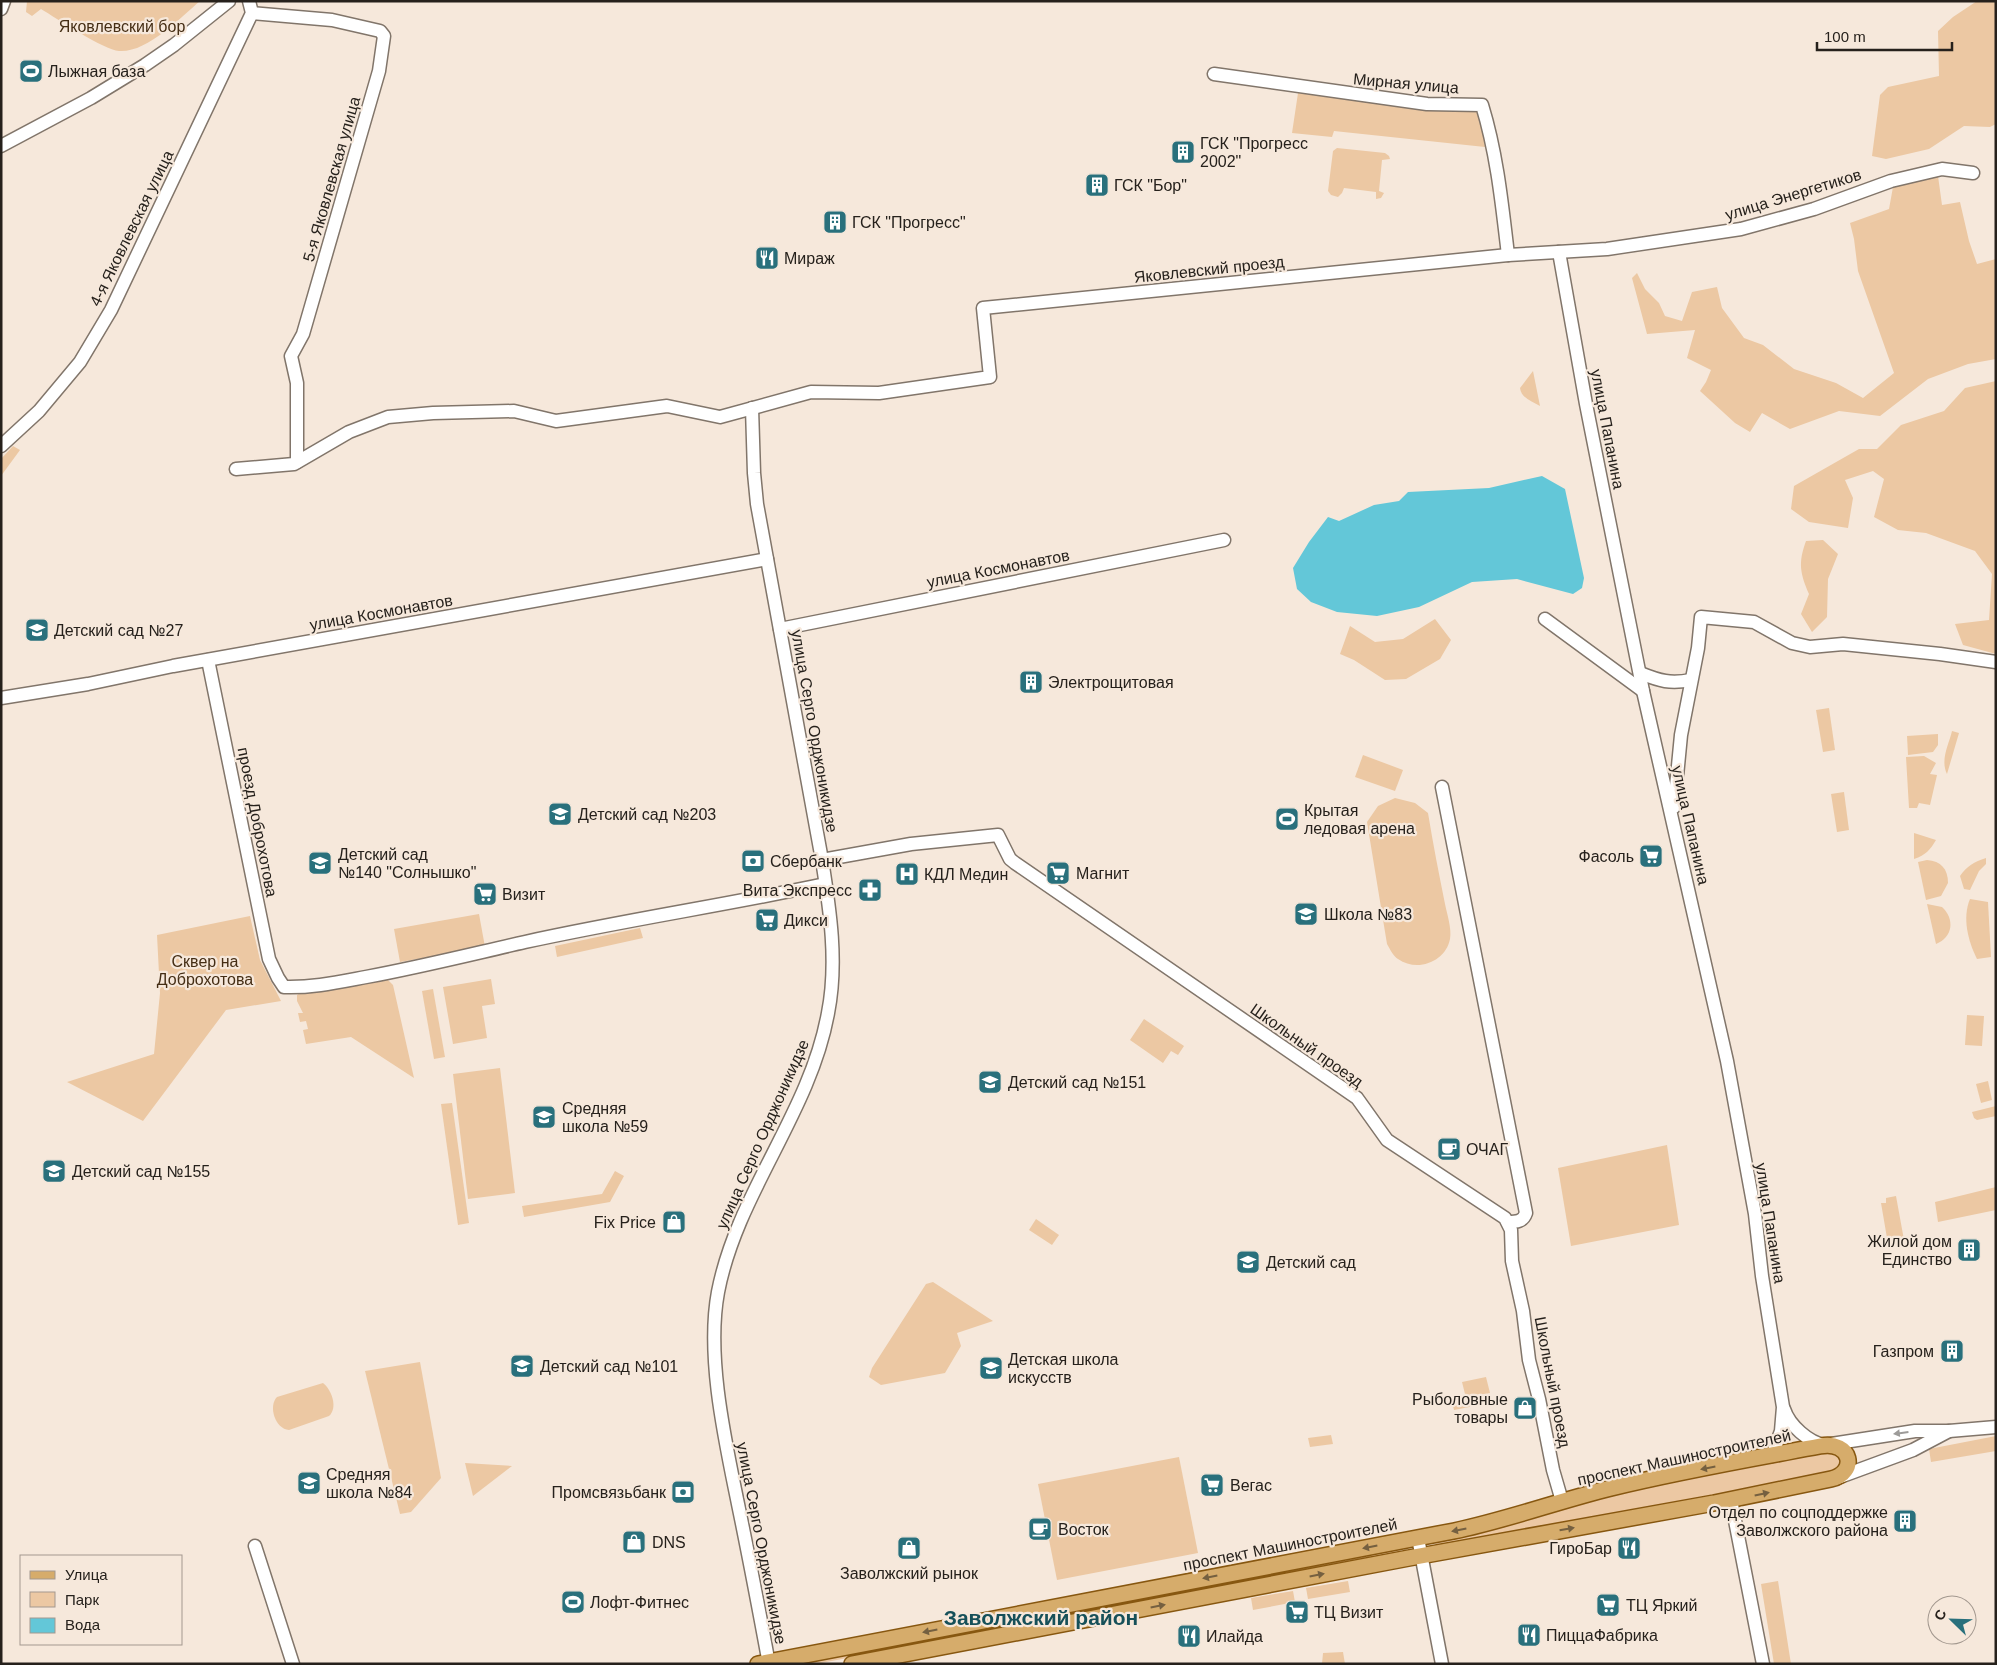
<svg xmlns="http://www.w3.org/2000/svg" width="1997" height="1665" font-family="Helvetica,sans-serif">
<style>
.green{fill:#ecc8a3}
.water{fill:#63c7d8}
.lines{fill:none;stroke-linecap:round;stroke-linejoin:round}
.minor-casing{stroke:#81756a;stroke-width:15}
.major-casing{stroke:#875710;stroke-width:18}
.minor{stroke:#fff;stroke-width:12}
.major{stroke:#d6ac6b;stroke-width:15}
.oneway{fill:#9d9b99}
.oneway2{fill:#756040}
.labels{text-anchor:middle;stroke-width:4.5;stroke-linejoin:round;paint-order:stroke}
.park-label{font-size:16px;fill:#452e15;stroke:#f6e8db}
.poi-label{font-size:16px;fill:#26211c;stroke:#f6e8db;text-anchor:start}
.street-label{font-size:16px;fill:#26211c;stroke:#f6e8db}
.district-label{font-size:21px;font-weight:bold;fill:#165059;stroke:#f6e8db}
</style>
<rect width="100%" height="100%" fill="#f6e8db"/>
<!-- green -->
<g class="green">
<path d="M27,1H200C180,18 147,53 119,51C104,50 56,18 41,9L32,16L26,12Z"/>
<path d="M1977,1H1996V124L1990,127L1964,126L1929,149L1886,159L1872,156L1880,95L1888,87L1939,76L1938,31L1953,17Z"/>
<path d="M1298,93L1426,110L1480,111L1485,147L1334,131L1332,137L1292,133Z"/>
<path d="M1337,148L1385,153L1389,156L1390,159L1382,160L1379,191L1384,193L1381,198L1376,199V192L1344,188L1342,193L1338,197L1331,195L1328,191L1333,151Z"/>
<path d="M1938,176L1942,205L1960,202L1969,241L1977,264L1996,259V359L1968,364L1928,379L1880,416L1839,411L1790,429L1762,413L1750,432L1735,423L1700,391L1706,382L1711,370L1687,358L1695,330L1647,334L1632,278L1637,273L1645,289L1659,303L1665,316L1682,321L1692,292L1717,287L1722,308L1744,338L1763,345L1794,369L1836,383L1863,398L1894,373L1858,271L1854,239L1850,223L1889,209L1893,187Z"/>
<path d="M1533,371L1540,406C1532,401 1521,398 1520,388Z"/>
<path d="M1996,381V654L1963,645L1955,624L1989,620L1992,574L1975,551L1926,533L1898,530L1874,517L1884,479L1873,471L1845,480L1853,498L1848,528L1809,522L1791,509L1794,486L1859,449H1877L1901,425L1944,411L1965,388Z"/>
<path d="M13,446L20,450L1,476V459Z"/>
<path d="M1823,540L1838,554L1828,579L1827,617L1812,632L1801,614L1809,594C1800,573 1798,563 1806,541Z"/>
<path d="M1435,619L1451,640L1440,659L1406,679L1385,680L1354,660L1340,654L1350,626L1375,642L1403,639Z"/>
<path d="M1829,708L1835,750L1823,752L1816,710Z"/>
<path d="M1952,731L1959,733L1947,774C1940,760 1949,744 1952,731Z"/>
<path d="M1938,734V745L1933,752L1908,755L1907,736Z"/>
<path d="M1363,755L1403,770L1395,791L1355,777Z"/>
<path d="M1924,756L1936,763L1930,774L1937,775L1930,805L1919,803L1917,808H1909L1906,757Z"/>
<path d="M1844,792L1849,830L1837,832L1831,794Z"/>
<path d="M1395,798L1415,803L1428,813C1433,844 1439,874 1445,904C1447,914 1452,929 1450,939C1446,961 1418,973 1398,959C1393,956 1390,949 1387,944L1367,822L1378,806Z"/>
<path d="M1914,833L1936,840C1930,850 1926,855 1914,859Z"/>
<path d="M1986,858V864L1979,871L1970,890L1964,889L1960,876C1967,866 1974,862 1986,858Z"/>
<path d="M1927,860C1941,861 1948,869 1948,883L1941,896L1926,900L1918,862Z"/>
<path d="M1970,899L1988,902L1991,957L1977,959C1968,941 1962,918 1970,899Z"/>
<path d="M1927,904L1942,907C1955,919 1953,937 1936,944Z"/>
<path d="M479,914L485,947L400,962L394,929Z"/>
<path d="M250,916L260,960L281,1001L226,1010L143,1121L67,1082L154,1054L160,993L157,935Z"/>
<path d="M640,928L643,938L557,957L555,946Z"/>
<path d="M383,979H387L393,985L414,1078L351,1037L306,1044L303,1030L308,1029L306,1021L300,1022L298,1013H303L297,1001V995L302,992Z"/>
<path d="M491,979L495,1004L482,1006L487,1038L453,1044L443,987Z"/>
<path d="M433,989L445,1057L434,1059L422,991Z"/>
<path d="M1967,1015L1984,1016L1982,1046L1965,1045Z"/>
<path d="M1144,1019L1184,1046L1178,1055L1171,1051L1163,1063L1130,1040Z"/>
<path d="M500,1068L515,1193L468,1199L453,1074Z"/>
<path d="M1988,1081L1992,1100L1981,1103L1976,1084Z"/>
<path d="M452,1103L469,1223L458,1225L441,1104Z"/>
<path d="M1996,1106V1116L1977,1120L1974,1118L1972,1112Z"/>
<path d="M1667,1145L1679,1225L1571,1246L1558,1168Z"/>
<path d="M615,1171L624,1176L610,1202L524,1217L522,1206L602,1194Z"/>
<path d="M1996,1187V1210L1938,1222L1935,1202Z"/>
<path d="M1896,1196L1904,1240L1893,1242L1888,1240L1887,1238L1881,1203H1886V1198Z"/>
<path d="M1036,1219L1059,1235L1052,1245L1029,1230Z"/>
<path d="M933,1282L993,1321L957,1333L961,1346L945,1373L881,1385L869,1377L872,1368L926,1284Z"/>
<path d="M420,1362L441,1478L411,1512L400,1514L365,1371Z"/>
<path d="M1486,1377L1490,1393L1466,1398L1462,1382Z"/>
<path d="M323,1383C332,1390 338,1408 329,1416L289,1430C275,1429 268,1406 277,1397Z"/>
<path d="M1489,1398L1490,1403L1454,1410L1453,1406Z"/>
<path d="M1331,1435L1333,1444L1310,1447L1308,1438Z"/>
<path d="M1996,1436V1451L1931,1462L1929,1449Z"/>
<path d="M1829,1451L1838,1454L1840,1465L1836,1471L1741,1491L1436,1546L1435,1541L1634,1490Z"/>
<path d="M1179,1457L1198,1553L1057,1580L1038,1484Z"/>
<path d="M465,1463L512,1466L473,1496Z"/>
<path d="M1400,1548L1401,1552L816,1664H794Z"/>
<path d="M1348,1581L1350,1592L1308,1599L1306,1588Z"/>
<path d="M1778,1581L1791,1664H1774L1761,1584Z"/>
<path d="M1293,1591L1295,1602L1253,1610L1251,1598Z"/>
<path d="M1343,1652L1345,1664H1322L1323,1653Z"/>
</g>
<!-- water -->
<path class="water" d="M1542,476L1565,489L1584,578L1582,588L1573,594L1517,579L1472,582L1419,607L1377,616L1337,612L1311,602L1297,589L1293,568L1309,542L1328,517L1339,521L1374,505L1399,501L1408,492L1489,488Z"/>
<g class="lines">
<!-- minor casing -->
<g class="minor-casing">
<g id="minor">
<path d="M1,9L4,1"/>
<path d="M252,13L332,20L380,31L384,36L379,71L303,334L291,356L297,383V462"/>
<path d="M1214,74L1427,104L1482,105C1497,154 1502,204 1508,255L1607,249L1741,229L1814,209L1891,181L1942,169L1973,173"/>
<path d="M1,146L91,98L145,65L174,45L229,1"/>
<path d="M1559,252L1586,404L1643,691L1727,1061L1755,1214L1762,1276L1783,1407L1781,1431L1772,1456"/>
<path d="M752,408L754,473L757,504L822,860C830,910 838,963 828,1013C810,1113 737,1193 718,1292C706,1356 725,1440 738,1504C749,1557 759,1610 769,1664"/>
<path d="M1,446L39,411L80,362L111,310L252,13L249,1"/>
<path d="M236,469L294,464L349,432L388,417L433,413L514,411L556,421L667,406L720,417L811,392L879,393L990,377L983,308L1508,255"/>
<path d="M1545,619L1643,691"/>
<path d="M780,629L1224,540"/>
<path d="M208,660L269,959L278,978L284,987C312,988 339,982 366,977C420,967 472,954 525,942C625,920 726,905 825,884"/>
<path d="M1640,673C1660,681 1670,684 1691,680"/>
<path d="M1,698L88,684L173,666L767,559"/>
<path d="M1442,787L1526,1213C1523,1222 1516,1222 1508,1222"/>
<path d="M1674,807L1681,735L1698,648L1701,617L1754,622L1792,643L1810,647L1843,644L1940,654L1996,662"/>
<path d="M822,860L911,844L998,835L1010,859L1015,863L1357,1098L1387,1140L1505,1218L1511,1230L1512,1261L1523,1311L1529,1360L1539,1399L1553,1470L1562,1501"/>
<path d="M1784,1409C1789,1425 1809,1443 1825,1445L1915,1431H1949L1996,1427"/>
<path d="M1837,1478L1913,1450L1949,1431"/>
<path d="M1731,1500L1763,1664"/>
<path d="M1418,1538L1442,1664"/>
<path d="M255,1546L293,1664"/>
</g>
</g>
<!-- major casing -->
<g class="major-casing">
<path id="major" d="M758,1664L1454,1531C1507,1520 1558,1501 1611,1488C1680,1471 1750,1459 1820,1446C1852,1440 1858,1473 1831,1479L1714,1503L1409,1558L852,1664"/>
</g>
<!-- minor -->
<use href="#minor" class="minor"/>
<!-- major -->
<use href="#major" class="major"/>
</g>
<!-- one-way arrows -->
<defs><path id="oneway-solid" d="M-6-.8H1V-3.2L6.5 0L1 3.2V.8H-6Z" transform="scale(1.25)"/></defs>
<use class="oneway" href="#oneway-solid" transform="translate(1901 1433) rotate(173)"/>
<g class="oneway2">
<use href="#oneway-solid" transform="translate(1708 1468) rotate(169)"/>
<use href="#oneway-solid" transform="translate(1762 1494) rotate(-12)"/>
<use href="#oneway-solid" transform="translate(1567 1529) rotate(-10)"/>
<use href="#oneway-solid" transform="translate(1459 1530) rotate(169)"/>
<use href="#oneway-solid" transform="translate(1370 1547) rotate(169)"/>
<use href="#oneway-solid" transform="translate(1317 1575) rotate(-11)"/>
<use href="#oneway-solid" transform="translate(1210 1577) rotate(169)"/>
<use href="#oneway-solid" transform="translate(1158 1606) rotate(-11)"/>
<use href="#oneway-solid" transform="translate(930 1631) rotate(169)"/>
</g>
<!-- icons -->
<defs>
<g id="stadium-square" transform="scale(1.25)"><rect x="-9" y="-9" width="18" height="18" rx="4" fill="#29707c" stroke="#f6e8db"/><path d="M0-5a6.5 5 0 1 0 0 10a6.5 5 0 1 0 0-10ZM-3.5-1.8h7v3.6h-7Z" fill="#fff"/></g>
<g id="building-square" transform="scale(1.25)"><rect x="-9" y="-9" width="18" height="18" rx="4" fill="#29707c" stroke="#f6e8db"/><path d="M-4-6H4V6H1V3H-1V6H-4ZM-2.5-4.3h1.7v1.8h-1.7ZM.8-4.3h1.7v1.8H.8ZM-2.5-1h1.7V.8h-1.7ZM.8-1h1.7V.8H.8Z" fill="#fff"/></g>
<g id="restaurant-square" transform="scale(1.25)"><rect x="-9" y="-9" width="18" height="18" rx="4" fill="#29707c" stroke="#f6e8db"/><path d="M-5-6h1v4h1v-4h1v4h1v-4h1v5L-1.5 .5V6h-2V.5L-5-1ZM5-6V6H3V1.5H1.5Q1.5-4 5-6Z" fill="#fff"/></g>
<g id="school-square" transform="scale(1.25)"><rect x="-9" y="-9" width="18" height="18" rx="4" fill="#29707c" stroke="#f6e8db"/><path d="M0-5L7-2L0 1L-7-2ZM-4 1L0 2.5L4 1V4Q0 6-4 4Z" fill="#fff"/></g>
<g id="supermarket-square" transform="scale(1.25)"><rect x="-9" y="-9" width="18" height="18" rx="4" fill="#29707c" stroke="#f6e8db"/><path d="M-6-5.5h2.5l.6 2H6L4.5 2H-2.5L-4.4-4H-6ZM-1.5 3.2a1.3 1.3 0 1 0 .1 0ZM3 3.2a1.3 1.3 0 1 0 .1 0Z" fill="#fff"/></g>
<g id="bank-square" transform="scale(1.25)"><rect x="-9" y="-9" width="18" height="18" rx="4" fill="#29707c" stroke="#f6e8db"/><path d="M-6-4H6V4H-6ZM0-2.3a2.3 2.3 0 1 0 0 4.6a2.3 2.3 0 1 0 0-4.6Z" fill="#fff"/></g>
<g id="hospital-square" transform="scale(1.25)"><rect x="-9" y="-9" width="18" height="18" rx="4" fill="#29707c" stroke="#f6e8db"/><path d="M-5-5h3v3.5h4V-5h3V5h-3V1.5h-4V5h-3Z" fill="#fff"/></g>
<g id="pharmacy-square" transform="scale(1.25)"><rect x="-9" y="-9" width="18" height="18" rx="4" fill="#29707c" stroke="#f6e8db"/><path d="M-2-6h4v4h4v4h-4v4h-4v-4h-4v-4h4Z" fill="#fff"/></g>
<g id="cafe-square" transform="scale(1.25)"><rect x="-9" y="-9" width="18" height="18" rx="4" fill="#29707c" stroke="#f6e8db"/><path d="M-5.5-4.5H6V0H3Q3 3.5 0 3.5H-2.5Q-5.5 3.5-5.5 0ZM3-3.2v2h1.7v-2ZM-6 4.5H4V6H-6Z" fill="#fff"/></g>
<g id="shop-square" transform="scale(1.25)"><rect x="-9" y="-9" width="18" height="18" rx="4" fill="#29707c" stroke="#f6e8db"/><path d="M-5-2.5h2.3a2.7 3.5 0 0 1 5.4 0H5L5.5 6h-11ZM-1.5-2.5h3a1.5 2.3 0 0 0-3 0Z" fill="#fff"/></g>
</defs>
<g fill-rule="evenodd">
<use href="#stadium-square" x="31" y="71"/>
<use href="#building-square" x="1183" y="152"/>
<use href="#building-square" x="1097" y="185"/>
<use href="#building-square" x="835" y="222"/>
<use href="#restaurant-square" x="767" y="258"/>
<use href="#school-square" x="37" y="630"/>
<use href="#building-square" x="1031" y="682"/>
<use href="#school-square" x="560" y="814"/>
<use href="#stadium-square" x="1287" y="819"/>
<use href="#supermarket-square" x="1651" y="856"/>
<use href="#bank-square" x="753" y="861"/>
<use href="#school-square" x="320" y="863"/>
<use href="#supermarket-square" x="1058" y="873"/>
<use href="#hospital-square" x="907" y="874"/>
<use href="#pharmacy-square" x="870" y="890"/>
<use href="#supermarket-square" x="485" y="894"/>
<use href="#school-square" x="1306" y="914"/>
<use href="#supermarket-square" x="767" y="920"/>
<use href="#school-square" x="990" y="1082"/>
<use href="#school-square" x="544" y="1117"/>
<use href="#cafe-square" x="1449" y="1149"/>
<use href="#school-square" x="54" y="1171"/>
<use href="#shop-square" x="674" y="1222"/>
<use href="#building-square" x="1969" y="1250"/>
<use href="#school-square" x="1248" y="1262"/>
<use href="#building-square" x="1952" y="1351"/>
<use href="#school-square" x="522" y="1366"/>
<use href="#school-square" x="991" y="1368"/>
<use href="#shop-square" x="1525" y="1408"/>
<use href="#school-square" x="309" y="1483"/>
<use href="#supermarket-square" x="1212" y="1485"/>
<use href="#bank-square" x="683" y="1492"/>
<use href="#building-square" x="1905" y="1521"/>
<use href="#cafe-square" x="1040" y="1529"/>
<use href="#shop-square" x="634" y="1542"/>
<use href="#shop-square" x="909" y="1548"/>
<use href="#restaurant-square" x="1629" y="1548"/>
<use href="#stadium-square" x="573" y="1602"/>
<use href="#supermarket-square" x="1608" y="1605"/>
<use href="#supermarket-square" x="1297" y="1612"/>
<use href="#restaurant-square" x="1529" y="1635"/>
<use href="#restaurant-square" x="1189" y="1636"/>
</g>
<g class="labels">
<!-- park labels -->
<g class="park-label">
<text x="122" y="32">Яковлевский бор</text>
<text x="205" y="967">Сквер на<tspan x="205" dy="18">Доброхотова</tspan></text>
</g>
<!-- poi labels -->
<g class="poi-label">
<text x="48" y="77">Лыжная база</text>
<text x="1200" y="149">ГСК "Прогресс<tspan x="1200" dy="18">2002"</tspan></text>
<text x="1114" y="191">ГСК "Бор"</text>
<text x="852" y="228">ГСК "Прогресс"</text>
<text x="784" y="264">Мираж</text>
<text x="54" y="636">Детский сад №27</text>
<text x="1048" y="688">Электрощитовая</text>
<text x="1304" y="816">Крытая<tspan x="1304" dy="18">ледовая арена</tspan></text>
<text x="578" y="820">Детский сад №203</text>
<text x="338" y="860">Детский сад<tspan x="338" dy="18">№140 "Солнышко"</tspan></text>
<text x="1634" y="862" text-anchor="end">Фасоль</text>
<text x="770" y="867">Сбербанк</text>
<text x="1076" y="879">Магнит</text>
<text x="924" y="880">КДЛ Медин</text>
<text x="852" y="896" text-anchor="end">Вита Экспресс</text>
<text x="502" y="900">Визит</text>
<text x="1324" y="920">Школа №83</text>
<text x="784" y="926">Дикси</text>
<text x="1008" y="1088">Детский сад №151</text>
<text x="562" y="1114">Средняя<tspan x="562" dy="18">школа №59</tspan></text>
<text x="1466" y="1155">ОЧАГ</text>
<text x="72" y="1177">Детский сад №155</text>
<text x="656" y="1228" text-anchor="end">Fix Price</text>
<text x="1952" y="1247" text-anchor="end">Жилой дом<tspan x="1952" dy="18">Единство</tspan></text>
<text x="1266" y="1268">Детский сад</text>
<text x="1934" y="1357" text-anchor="end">Газпром</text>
<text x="1008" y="1365">Детская школа<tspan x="1008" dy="18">искусств</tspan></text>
<text x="540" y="1372">Детский сад №101</text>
<text x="1508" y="1405" text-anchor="end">Рыболовные<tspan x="1508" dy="18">товары</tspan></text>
<text x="326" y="1480">Средняя<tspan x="326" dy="18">школа №84</tspan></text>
<text x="1230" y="1491">Вегас</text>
<text x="666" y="1498" text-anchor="end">Промсвязьбанк</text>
<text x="1888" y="1518" text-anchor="end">Отдел по соцподдержке<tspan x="1888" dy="18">Заволжского района</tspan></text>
<text x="1058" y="1535">Восток</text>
<text x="652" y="1548">DNS</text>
<text x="1612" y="1554" text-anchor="end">ГироБар</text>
<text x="909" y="1579" text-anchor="middle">Заволжский рынок</text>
<text x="590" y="1608">Лофт-Фитнес</text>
<text x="1626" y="1611">ТЦ Яркий</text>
<text x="1314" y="1618">ТЦ Визит</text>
<text x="1546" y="1641">ПиццаФабрика</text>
<text x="1206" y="1642">Илайда</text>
</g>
<!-- street labels -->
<g class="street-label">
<text transform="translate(1406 83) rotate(5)" y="6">Мирная улица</text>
<text transform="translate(331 179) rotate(-74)" y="6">5-я Яковлевская улица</text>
<text transform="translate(1793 194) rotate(-17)" y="6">улица Энергетиков</text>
<text transform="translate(131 228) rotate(-64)" y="6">4-я Яковлевская улица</text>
<text transform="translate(1209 269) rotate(-6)" y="6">Яковлевский проезд</text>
<text transform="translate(1608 429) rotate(79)" y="6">улица Папанина</text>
<text transform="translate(998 568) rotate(-11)" y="6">улица Космонавтов</text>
<text transform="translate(381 612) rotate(-10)" y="6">улица Космонавтов</text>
<text transform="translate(815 731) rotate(80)" y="6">улица Серго Орджоникидзе</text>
<text transform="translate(258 822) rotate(79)" y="6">проезд Доброхотова</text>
<text transform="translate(1691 825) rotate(77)" y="6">улица Папанина</text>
<text transform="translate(1307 1045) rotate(35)" y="6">Школьный проезд</text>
<text transform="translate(762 1134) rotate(-66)" y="6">улица Серго Орджоникидзе</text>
<text transform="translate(1771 1223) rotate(81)" y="6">улица Папанина</text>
<text transform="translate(1553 1382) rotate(79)" y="6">Школьный проезд</text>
<text transform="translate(1684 1457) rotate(-12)" y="6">проспект Машиностроителей</text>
<text transform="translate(762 1543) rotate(79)" y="6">улица Серго Орджоникидзе</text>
<text transform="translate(1290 1544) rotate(-11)" y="6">проспект Машиностроителей</text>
</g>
<!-- district labels -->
<g class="district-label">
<text x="1041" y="1625">Заволжский район</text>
</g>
</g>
<!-- border -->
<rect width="1997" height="1665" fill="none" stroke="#26211c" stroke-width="5"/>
<!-- legend -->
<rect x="20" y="1555" width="162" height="90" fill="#f6e8db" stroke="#a3988f"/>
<rect x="30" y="1571" width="25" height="8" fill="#d6ac6b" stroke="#a3988f"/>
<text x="65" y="1580" font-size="15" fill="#26211c">Улица</text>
<rect x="30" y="1592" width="25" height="15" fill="#ecc8a3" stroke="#a3988f"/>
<text x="65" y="1605" font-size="15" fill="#26211c">Парк</text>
<rect x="30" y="1618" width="25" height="15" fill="#63c7d8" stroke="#a3988f"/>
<text x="65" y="1630" font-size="15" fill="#26211c">Вода</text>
<!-- north arrow -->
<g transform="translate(1952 1620) rotate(293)"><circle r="24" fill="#f6e8db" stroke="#a3988f"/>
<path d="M0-4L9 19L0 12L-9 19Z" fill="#29707c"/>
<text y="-8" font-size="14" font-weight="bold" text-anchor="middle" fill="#26211c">С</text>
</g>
<!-- scale -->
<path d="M1817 42v8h135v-8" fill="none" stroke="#26211c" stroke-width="2.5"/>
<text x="1824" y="42" font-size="15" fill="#26211c" stroke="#f6e8db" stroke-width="4" paint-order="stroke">100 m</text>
</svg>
